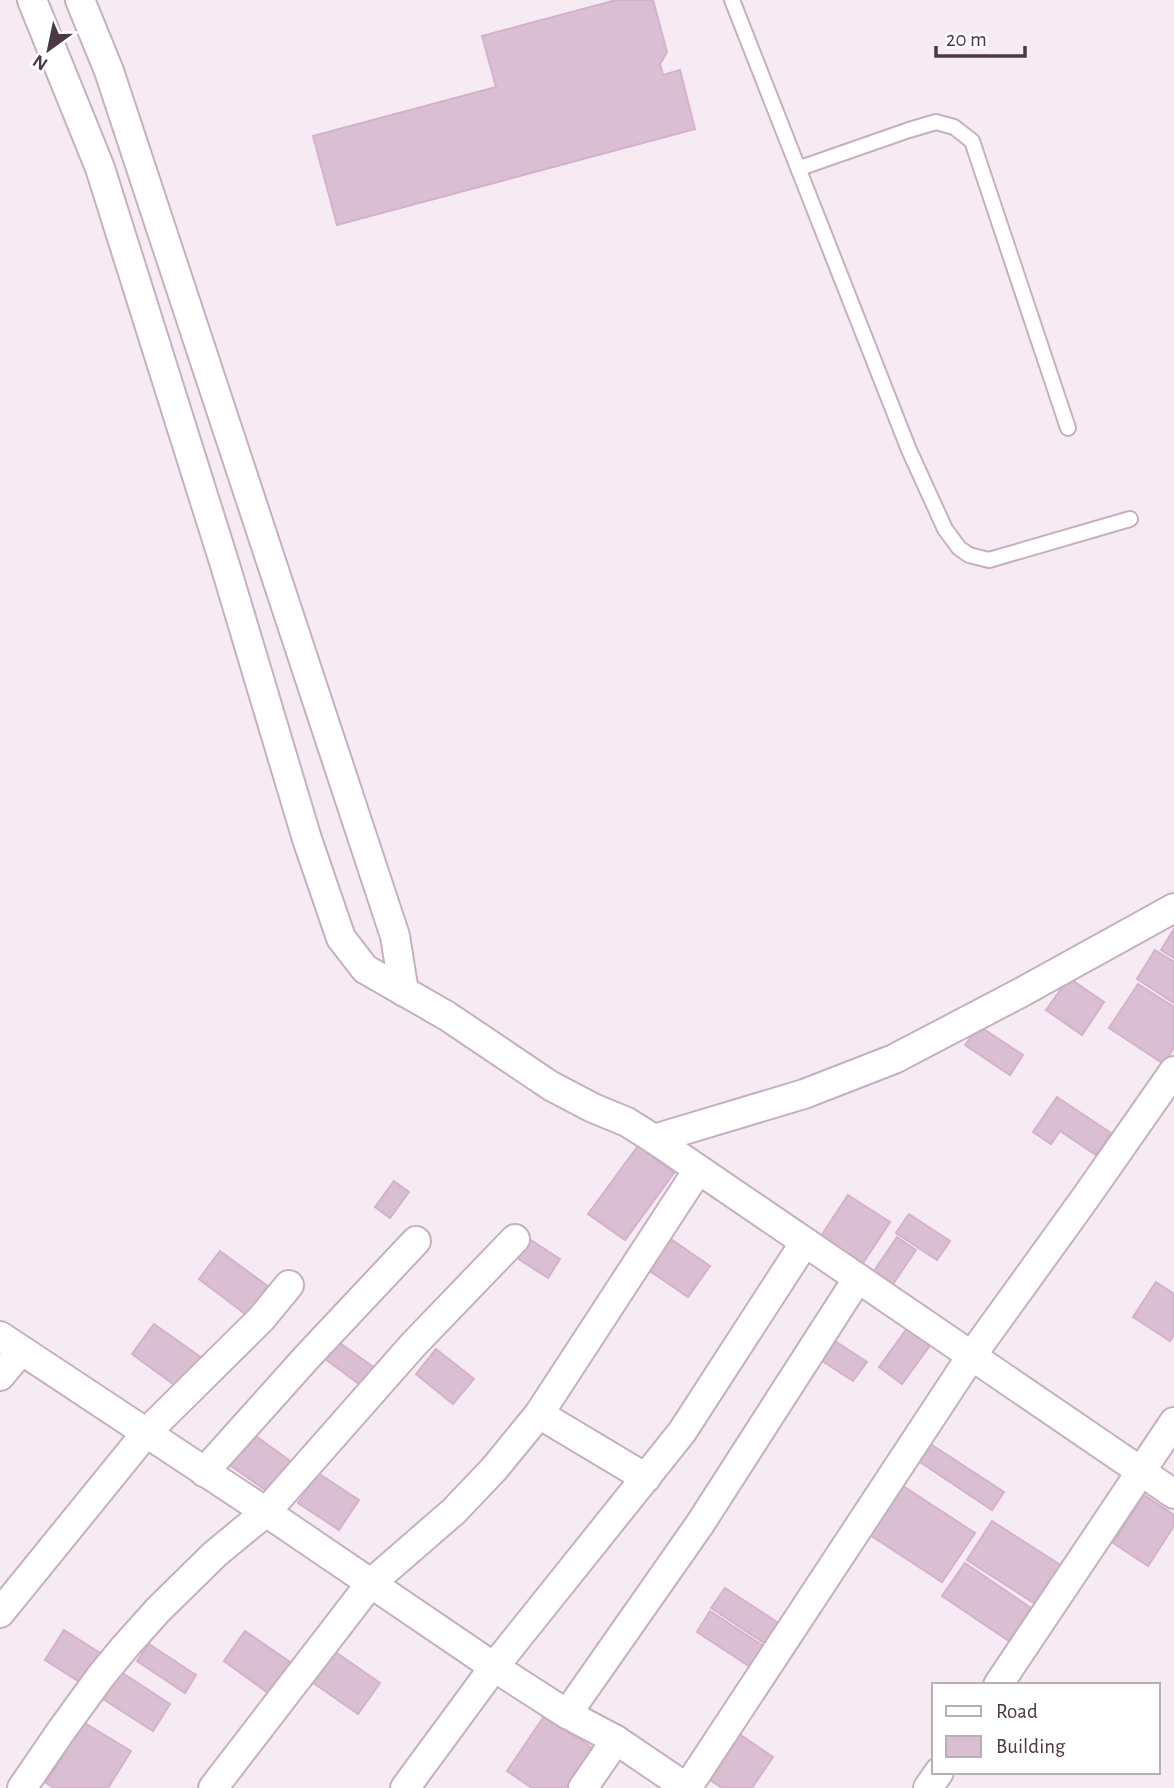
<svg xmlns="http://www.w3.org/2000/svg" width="1174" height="1788" font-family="'Alegreya Sans',sans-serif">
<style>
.building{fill:#dabfd3;stroke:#d5b1cc;stroke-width:2}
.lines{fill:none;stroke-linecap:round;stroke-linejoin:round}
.lane-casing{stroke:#c6afc0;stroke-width:18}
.street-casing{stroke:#c6afc0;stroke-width:32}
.lane{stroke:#fff;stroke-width:14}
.street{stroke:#fff;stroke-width:28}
</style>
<rect width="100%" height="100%" fill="#f7ebf3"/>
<!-- building -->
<g class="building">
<path d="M616,0H653L667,52L660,64L663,75L680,70L695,129L337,225L313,136L496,87L482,36Z"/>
<path d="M1174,929V958L1161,950Z"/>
<path d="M1155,950L1174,962V1003L1137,979Z"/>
<path d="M1069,978L1104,1002L1082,1035L1046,1010Z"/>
<path d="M1138,984L1174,1007V1047L1164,1064L1109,1028Z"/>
<path d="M979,1026L1023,1055L1010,1075L965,1045Z"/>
<path d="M1057,1097L1111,1133L1096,1155L1060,1131L1051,1144L1033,1132Z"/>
<path d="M638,1146L674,1173L625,1240L588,1214Z"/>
<path d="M394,1181L409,1192L390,1218L375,1207Z"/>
<path d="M848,1195L890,1222L863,1263L821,1236Z"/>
<path d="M909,1214L950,1241L937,1260L896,1233Z"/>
<path d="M523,1235L560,1259L548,1278L511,1254Z"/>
<path d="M668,1237L710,1266L688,1297L647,1269Z"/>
<path d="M897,1237L916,1250L893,1284L874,1271Z"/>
<path d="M220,1251L269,1287L248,1316L199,1279Z"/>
<path d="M1156,1282L1174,1294V1335L1170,1341L1133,1317Z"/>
<path d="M911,1323L934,1340L902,1384L879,1367Z"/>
<path d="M154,1324L202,1358L180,1389L132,1354Z"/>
<path d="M829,1337L867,1362L853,1381L816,1357Z"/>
<path d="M333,1338L379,1371L366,1389L321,1356Z"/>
<path d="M436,1349L474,1379L453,1404L416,1374Z"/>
<path d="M246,1429L293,1463L271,1494L224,1461Z"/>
<path d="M929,1443L1004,1492L992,1510L917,1460Z"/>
<path d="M318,1473L359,1500L339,1530L298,1503Z"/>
<path d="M903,1486L975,1533L942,1582L870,1535Z"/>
<path d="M1144,1495L1174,1515V1526L1148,1566L1113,1543Z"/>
<path d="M992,1521L1062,1566L1037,1605L967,1560Z"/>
<path d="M965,1563L1037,1612L1015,1645L942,1596Z"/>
<path d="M725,1588L783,1626L770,1647L711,1608Z"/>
<path d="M710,1611L768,1649L755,1670L697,1632Z"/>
<path d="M64,1630L105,1656L86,1686L45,1660Z"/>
<path d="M245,1631L293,1664L271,1695L224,1661Z"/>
<path d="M149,1644L196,1675L185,1693L137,1661Z"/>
<path d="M334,1651L380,1683L358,1714L312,1682Z"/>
<path d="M121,1672L170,1704L153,1731L103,1699Z"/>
<path d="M545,1715L592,1748L565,1788H532L507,1771Z"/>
<path d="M83,1722L131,1751L108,1788H54L46,1783Z"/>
<path d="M735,1731L773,1757L752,1788H722L704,1776Z"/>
</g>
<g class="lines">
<!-- lane casing -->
<g class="lane-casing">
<g id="lane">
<path d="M732,0L909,450L945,529L959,548L969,555L989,560L1130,519"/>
<path d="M800,168L909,130L936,122L954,127L972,141L1068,428"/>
</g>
</g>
<!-- street casing -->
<g class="street-casing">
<g id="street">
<path d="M32,0L100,168L225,565L307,839L341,938L365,969L447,1016L551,1086L593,1108L627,1122L654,1139L1174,1494"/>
<path d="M80,0L109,71L395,936L404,992"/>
<path d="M654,1139L804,1094L894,1059L1022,992L1174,908"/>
<path d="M0,1336L266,1512L494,1667L567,1714L616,1740L687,1788"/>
<path d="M0,1376L21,1351"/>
<path d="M539,1414L646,1478"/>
<path d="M204,1472L307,1357L416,1241"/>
<path d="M0,1613L146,1433L261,1319L289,1285"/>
<path d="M998,1685L1174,1422"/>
<path d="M567,1714L700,1524L858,1278"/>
<path d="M22,1788L61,1731L101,1676L124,1648L158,1610L215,1554L266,1512L413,1345L515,1239"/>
<path d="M213,1788L370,1584L454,1511L494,1469L539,1414L698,1170"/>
<path d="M405,1788L494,1667L682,1432L805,1242"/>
<path d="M583,1788L616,1740"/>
<path d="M687,1788L972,1355L1086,1197L1174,1071"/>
<path d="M928,1788L939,1772"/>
</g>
</g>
<!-- lane -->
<use href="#lane" class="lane"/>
<!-- street -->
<use href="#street" class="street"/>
</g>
<!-- legend -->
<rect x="932" y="1683" width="228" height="91" fill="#ffffff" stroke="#b7afb5" stroke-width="2"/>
<rect x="946" y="1706" width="35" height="10" fill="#ffffff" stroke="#b7afb5" stroke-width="2"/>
<text x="996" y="1718" font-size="21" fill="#4c3747">Road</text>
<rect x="946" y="1736" width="35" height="21" fill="#dabfd3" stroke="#b7afb5" stroke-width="2"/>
<text x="996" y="1753" font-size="21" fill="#4c3747">Building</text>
<!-- north arrow -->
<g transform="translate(49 49) rotate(213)" stroke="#ffffff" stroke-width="5" paint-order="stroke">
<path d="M0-5L12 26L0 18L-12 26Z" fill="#4c3747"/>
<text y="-10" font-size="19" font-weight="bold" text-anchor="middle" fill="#4c3747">N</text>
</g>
<!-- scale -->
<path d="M936 46v10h89v-10" fill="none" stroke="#4c3747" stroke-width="3.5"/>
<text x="946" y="46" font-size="21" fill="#4c3747" stroke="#ffffff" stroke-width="5" paint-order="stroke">20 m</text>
</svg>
